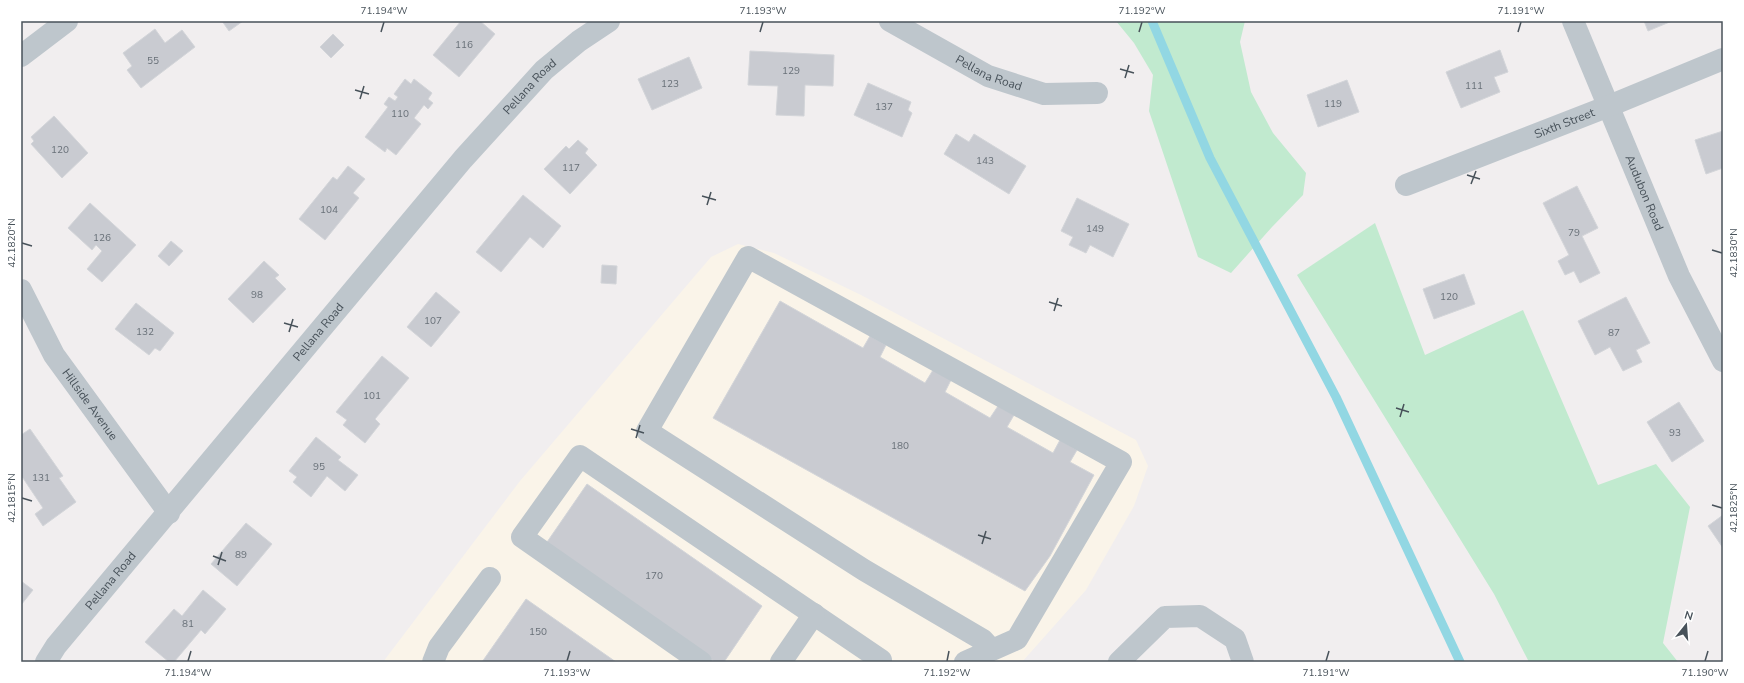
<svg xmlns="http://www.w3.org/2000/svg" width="1744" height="683" font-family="'Nunito Sans',sans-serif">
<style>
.commercial{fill:#faf4e9}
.green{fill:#c1eacf}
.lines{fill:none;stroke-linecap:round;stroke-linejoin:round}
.stream{stroke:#92d7e3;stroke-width:9}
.building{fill:#c9cbd1;stroke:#d3d5d9}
.minor{stroke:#bec6cc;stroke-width:22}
.ticks{fill:none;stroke:#48525a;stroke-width:1.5}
.labels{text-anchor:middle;stroke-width:3.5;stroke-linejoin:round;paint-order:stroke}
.number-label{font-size:10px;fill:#687078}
.street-label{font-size:12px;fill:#48525a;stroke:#fff}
.neatline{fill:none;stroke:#48525a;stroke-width:1.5}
.ticks-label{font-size:10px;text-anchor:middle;fill:#48525a}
</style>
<rect width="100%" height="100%" fill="#f1eeef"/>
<!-- commercial -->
<path class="commercial" d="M738,244L774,253L861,295L1136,440L1148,466L1134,506L1086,590L1022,662H383L520,481L711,257Z"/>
<!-- green -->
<g class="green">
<path d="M1116,21H1245L1240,42L1251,92L1273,133L1306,173L1303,195L1272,227L1231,273L1198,257L1149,111L1153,75L1134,43Z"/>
<path d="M1375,223L1425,355L1523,310L1598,485L1656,464L1690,507L1663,643L1678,662H1529L1494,594L1297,275Z"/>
</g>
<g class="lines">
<!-- stream -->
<path class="stream" d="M1152,21L1210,158L1336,397L1460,662"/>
</g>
<!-- building -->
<g class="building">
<path d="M222,21H243L229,31Z"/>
<path d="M461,21H480L495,34L459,77L433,55Z"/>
<path d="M1644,21H1672L1648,31Z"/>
<path d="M155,29L165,43L182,30L195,47L141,88L127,70L132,66L123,53Z"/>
<path d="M333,34L344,45L331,58L320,47Z"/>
<path d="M1500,50L1508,72L1494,77L1500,92L1461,108L1446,72Z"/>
<path d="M750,51L834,55L833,86L805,85L804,116L776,115L778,86L748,85Z"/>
<path d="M689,57L702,88L652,110L638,79Z"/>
<path d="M405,79L411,84L414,79L432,93L428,99L433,103L428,109L424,105L414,118L421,124L396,155L387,148L385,152L365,137L388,107L384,104L389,97L395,101L398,97L394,94Z"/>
<path d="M1347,80L1359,112L1318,127L1307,95Z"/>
<path d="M868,83L911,102L908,110L912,113L902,137L854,115Z"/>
<path d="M54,116L88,153L62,178L31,144L34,141L31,137Z"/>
<path d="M1723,131V168L1706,174L1695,140Z"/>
<path d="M956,134L969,142L974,134L1026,166L1009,194L944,154Z"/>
<path d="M578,140L588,149L585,153L597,165L570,194L544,169L566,146L569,149Z"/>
<path d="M348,166L365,179L353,193L359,198L325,240L299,219L333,177L337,180Z"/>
<path d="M1577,186L1598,228L1582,236L1600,273L1580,283L1574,271L1565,275L1558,261L1569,255L1543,203Z"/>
<path d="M523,195L561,226L543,248L530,237L501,272L476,252Z"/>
<path d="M1077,198L1129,224L1113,257L1090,245L1086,253L1069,245L1073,237L1061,231Z"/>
<path d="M90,203L136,245L102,282L87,269L102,251L96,245L92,250L68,228Z"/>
<path d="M171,241L183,251L169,266L158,256Z"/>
<path d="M264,261L279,275L275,278L286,289L253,323L228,299Z"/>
<path d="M602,265L617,266L616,284L601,283Z"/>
<path d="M1464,274L1475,304L1434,319L1423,289Z"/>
<path d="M436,292L460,312L431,347L407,327Z"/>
<path d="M1626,297L1650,343L1636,350L1642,362L1623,371L1610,347L1595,355L1578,321Z"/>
<path d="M780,301L863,348L870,336L886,345L880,357L925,383L933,370L951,380L945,392L990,418L998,406L1014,415L1007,427L1053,453L1060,440L1077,450L1070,462L1094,475L1050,556L1025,591L713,418Z"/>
<path d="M136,303L174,333L160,351L155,348L149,355L115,329Z"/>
<path d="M382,356L409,378L375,419L380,424L365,443L343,425L347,420L336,412Z"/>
<path d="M1679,402L1704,441L1672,462L1647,422Z"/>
<path d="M30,429L63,476L59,478L76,502L43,526L35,514L43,508L21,475V435Z"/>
<path d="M316,437L341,457L338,460L358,475L345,491L327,476L311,497L293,482L297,477L289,471Z"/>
<path d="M587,484L762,606L724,662H715L545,545Z"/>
<path d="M1723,515V548L1708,526Z"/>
<path d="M246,523L272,544L237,586L211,564Z"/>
<path d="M21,581L33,590L21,605Z"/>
<path d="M203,590L226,609L205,634L201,630L174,662H169L145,642L174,609L182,616Z"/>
<path d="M526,599L616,662H482Z"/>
</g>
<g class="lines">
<!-- minor -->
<g class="minor">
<path id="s1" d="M890,21L988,76L1044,94L1097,93"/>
<path id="s2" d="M1573,21L1679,276L1723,361"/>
<path d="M21,56L67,21"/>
<path id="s3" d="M1406,185L1609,106L1723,59"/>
<path id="s4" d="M21,290L54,355L169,513"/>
<path id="s5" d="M46,662L56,646L463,159L544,70L579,41L609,21"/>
<path d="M433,662L439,647L490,578"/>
<path d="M701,662L522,537L580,456L881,660"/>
<path d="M781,662L814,614"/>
<path d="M965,662L1017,639L1121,462L748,257L647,431L864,570L983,640L992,650"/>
<path d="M1119,662L1165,617L1200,616L1235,639L1243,662"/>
</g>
</g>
<!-- ticks -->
<path class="ticks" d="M381,32L384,22M760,32L763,22M1139,32L1142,22M1518,32L1521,22M1120,69L1134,73M1125,78L1129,65M355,90L369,94M360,99L364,86M1467,175L1480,179M1471,184L1476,171M702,196L716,200M707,205L711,192M22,243L32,246M1712,250L1722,253M1049,302L1062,306M1054,311L1058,298M284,323L298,327M289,332L293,319M1396,408L1409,412M1400,417L1404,404M631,429L644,433M636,438L640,425M22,498L32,501M1712,505L1722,508M978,535L991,539M982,544L986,531M213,556L226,561M218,565L222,552M188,661L191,651M567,661L570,651M947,661L949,651M1326,661L1329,651M1705,661L1708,651"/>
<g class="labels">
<!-- number labels -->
<g class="number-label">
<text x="464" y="48">116</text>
<text x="153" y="64">55</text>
<text x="791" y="74">129</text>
<text x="670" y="87">123</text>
<text x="1474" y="89">111</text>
<text x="1333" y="107">119</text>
<text x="884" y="110">137</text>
<text x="400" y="117">110</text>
<text x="60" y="153">120</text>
<text x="985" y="164">143</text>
<text x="571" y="171">117</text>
<text x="329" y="213">104</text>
<text x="1095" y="232">149</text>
<text x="1574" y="236">79</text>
<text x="102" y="241">126</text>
<text x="257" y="298">98</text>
<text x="1449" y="300">120</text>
<text x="433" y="324">107</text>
<text x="145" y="335">132</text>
<text x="1614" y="336">87</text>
<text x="372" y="399">101</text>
<text x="1675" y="436">93</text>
<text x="900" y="449">180</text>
<text x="319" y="470">95</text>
<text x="41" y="481">131</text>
<text x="241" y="558">89</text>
<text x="654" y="579">170</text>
<text x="188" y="627">81</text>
<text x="538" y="635">150</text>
</g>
<!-- street labels -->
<g class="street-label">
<text dy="4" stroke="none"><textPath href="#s1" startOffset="112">Pellana Road</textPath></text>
<text dy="4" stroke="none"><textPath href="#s5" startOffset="752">Pellana Road</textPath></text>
<text dy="4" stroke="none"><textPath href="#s3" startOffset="170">Sixth Street</textPath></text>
<text dy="4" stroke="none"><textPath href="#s2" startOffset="186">Audubon Road</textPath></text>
<text dy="4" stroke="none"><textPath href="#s5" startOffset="428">Pellana Road</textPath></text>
<text dy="4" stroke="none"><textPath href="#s4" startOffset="134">Hillside Avenue</textPath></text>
<text dy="4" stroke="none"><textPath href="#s5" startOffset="104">Pellana Road</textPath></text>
</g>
</g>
<!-- border -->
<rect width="1744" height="683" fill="none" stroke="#ffffff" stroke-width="44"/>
<!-- north arrow -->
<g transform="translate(1686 625) rotate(17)" stroke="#ffffff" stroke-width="3" paint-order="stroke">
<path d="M0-3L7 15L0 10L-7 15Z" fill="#48525a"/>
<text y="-6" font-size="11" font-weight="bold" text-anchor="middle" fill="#48525a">N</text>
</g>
<rect x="22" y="22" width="1700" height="639" class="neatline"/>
<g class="ticks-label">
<text x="384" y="14">71.194°W</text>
<text x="763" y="14">71.193°W</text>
<text x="1142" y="14">71.192°W</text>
<text x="1521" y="14">71.191°W</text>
<text transform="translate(11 243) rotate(-90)" y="4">42.1820°N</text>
<text transform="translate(1733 253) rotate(-90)" y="4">42.1830°N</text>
<text transform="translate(11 498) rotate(-90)" y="4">42.1815°N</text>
<text transform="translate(1733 508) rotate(-90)" y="4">42.1825°N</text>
<text x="188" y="676">71.194°W</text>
<text x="567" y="676">71.193°W</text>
<text x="947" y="676">71.192°W</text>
<text x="1326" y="676">71.191°W</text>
<text x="1705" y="676">71.190°W</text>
</g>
</svg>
